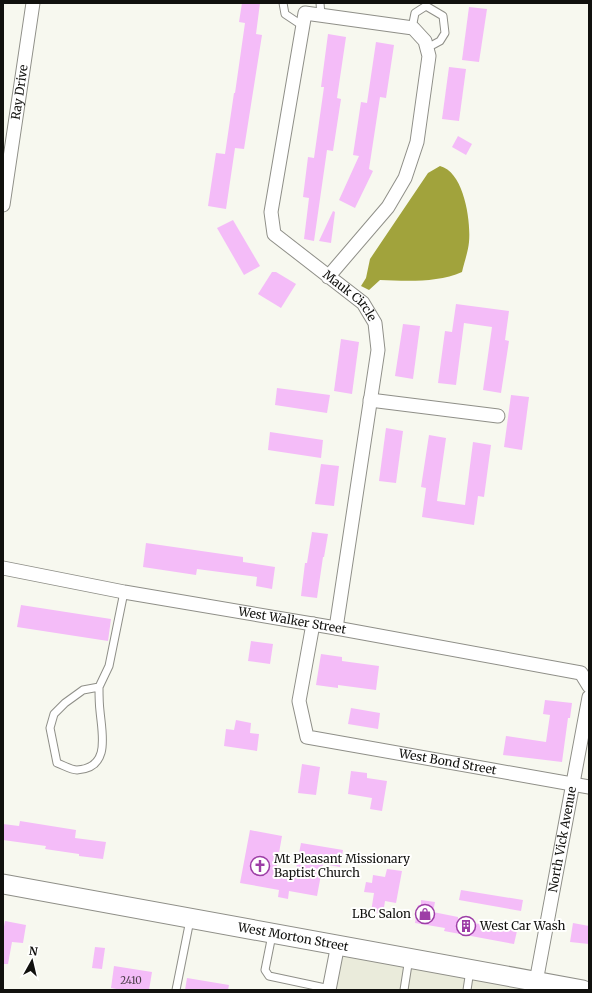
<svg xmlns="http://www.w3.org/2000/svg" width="592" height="993" font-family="Merriweather,serif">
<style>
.built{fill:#eaebdb}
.water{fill:#a1a33c}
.building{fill:#f4bcf8}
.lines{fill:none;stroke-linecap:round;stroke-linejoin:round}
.lane-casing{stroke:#8f8f88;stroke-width:9}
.street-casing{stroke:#8f8f88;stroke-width:15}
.secondary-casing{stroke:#8f8f88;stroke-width:21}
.lane{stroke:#fff;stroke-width:7}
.street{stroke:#fff;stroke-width:13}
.secondary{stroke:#fff;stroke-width:19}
.labels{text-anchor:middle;stroke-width:4;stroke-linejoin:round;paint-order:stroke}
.number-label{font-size:10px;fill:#4a3c48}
.street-label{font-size:12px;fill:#11110e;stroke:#fffffe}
.poi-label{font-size:12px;fill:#11110e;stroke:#fffffe;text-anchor:start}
</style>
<rect width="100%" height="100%" fill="#f7f8ef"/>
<!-- built -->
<path class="built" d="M341,954L543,990H335Z"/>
<!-- water -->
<path class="water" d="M440,166C464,172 471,221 469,242C468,252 464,263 462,272C437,283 406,281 380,280L369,290L361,286L366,278L370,259L428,173Z"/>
<!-- building -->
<g class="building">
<path d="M242,3H260L256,34L262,35L244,149L235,148L226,209L208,206L216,153L225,154L234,93H235L245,23L239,22Z"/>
<path d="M469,7L487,9L479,62L462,60Z"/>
<path d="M328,34L346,37L337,98L341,99L333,151L327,150L314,241L304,239L309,198L303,197L308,157L314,158L324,87H321Z"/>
<path d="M376,42L394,45L386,98L380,97L369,169L373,171L355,208L339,200L359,156L353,155L361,102L367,103Z"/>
<path d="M449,67L466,69L459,121L442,119Z"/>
<path d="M458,136L472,144L466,155L452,147Z"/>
<path d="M333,211L335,212L331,243L319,241Z"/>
<path d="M233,220L260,266L244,275L217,228Z"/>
<path d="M272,272H276L296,284L281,308L258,294Z"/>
<path d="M456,304L509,311L505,340L509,341L501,393L483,390L492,327L464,323L456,385L438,383L445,331L452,332Z"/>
<path d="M403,324L420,326L413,379L395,376Z"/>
<path d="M341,339L359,342L352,394L334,391Z"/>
<path d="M277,388L330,395L327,413L275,405Z"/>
<path d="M511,395L529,397L522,450L504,447Z"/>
<path d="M386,428L403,431L396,483L379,481Z"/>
<path d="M270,432L323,440L321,458L268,450Z"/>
<path d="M429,435L446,438L437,501L465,505L473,442L491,445L484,497L478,496L474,525L422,517L426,488L421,487Z"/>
<path d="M321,464L339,466L334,506L315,504Z"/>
<path d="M312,532L328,534L324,557H323L317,598L301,596L305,563H307Z"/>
<path d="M146,543L243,557V562L275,567L272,589L256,586L257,577L197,569L196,575L143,567Z"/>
<path d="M21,605L111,619L108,641L17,627Z"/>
<path d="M251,641L273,644L270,664L248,661Z"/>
<path d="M321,654L342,657V661L379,666L376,690L338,685V688L316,685Z"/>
<path d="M545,700L572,703L570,718H568L562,762L503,755L506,736L546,742L550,715L543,714Z"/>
<path d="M351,708L380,713L378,729L348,724Z"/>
<path d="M236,720L251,723L250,733L259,734L257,751L224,746L226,729L234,730Z"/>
<path d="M302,764L320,767L316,795L298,793Z"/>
<path d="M351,771L367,773V778L387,781L382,811L370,809L372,798L348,794Z"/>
<path d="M20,821L76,830L75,838L106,842L103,859L79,856V854L45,849L46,846L3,840V824L19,826Z"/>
<path d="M250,830L282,836L276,870L295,874L301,843L343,850L340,867L323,864L317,896L289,891L288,899L278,897L279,890L240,883Z"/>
<path d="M387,869L402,871L396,903L385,901L383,914L371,912L374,893L364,892L366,882L372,883L373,875L385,877Z"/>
<path d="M461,890L523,900L521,911L459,900Z"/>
<path d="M421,900L435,902L433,912L458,917V920L517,931L514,944L444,931L445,928L415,923L418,905H421Z"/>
<path d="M5,921L26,925L23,943L12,942L8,964H3V932Z"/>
<path d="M573,923L589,926V944L570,942Z"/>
<path d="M95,947L105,948L102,969L92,968Z"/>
<path d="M114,966L152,972L149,990H122L111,988Z"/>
<path d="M187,978L229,985L228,990H185Z"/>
</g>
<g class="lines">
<!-- lane casing -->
<g class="lane-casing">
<g id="lane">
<path d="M283,3L285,14L303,26"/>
<path d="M320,3L321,15"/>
<path d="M412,28L415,13L426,6L443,16L445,33L440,41L427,48"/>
<path d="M99,687C99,695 99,703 100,711C102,734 111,768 77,770C71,770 63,765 57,763L50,728L54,714L65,703L83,690L99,687L109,666L124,592"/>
<path d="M272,935L265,970L269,976L330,989"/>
<path d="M176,990L190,920"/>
<path d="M404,990L409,958"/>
<path d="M467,990L470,970"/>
</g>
</g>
<!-- street casing -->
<g class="street-casing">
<g id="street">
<path id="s1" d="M3,205L33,3"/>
<path id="s2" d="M328,277L388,207L405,178L417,142L429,56L425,41L413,28L305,13L271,212L274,234L363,303L375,323L378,350L336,628"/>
<path d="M370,400L498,416"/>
<path id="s3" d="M3,568L124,592L336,628L581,673L589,686"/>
<path id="s4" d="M313,624L299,701L307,737L589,787"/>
<path id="s5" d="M536,982L589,697"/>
<path d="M329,990L338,944"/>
</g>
</g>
<!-- secondary casing -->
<g class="secondary-casing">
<g id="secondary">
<path id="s6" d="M3,884L583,990"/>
</g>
</g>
<!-- lane -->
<use href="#lane" class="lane"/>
<!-- street -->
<use href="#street" class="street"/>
<!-- secondary -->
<use href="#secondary" class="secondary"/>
</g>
<!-- icons -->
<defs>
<g id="church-ring" transform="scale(1)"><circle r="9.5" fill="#fffffe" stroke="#9d3ea6" stroke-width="1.5"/><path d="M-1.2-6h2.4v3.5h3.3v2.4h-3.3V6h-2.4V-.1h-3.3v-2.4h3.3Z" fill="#9d3ea6"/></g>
<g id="shop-ring" transform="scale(1)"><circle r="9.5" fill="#fffffe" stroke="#9d3ea6" stroke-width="1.5"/><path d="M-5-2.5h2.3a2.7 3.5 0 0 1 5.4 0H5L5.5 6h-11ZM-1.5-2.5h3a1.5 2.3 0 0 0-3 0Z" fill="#9d3ea6"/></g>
<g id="building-ring" transform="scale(1)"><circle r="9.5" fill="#fffffe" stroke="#9d3ea6" stroke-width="1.5"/><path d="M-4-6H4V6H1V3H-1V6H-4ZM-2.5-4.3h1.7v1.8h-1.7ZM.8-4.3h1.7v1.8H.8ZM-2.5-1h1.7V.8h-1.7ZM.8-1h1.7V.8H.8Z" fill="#9d3ea6"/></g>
</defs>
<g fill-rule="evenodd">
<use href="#church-ring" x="260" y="866"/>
<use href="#shop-ring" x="425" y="914"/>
<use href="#building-ring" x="466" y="926"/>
</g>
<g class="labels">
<!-- number labels -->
<g class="number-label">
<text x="131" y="984">2410</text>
</g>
<!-- street labels -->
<g class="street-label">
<text dy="4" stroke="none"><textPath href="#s1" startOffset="114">Ray Drive</textPath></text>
<text dy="4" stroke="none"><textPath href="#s2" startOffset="715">Mauk Circle</textPath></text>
<text dy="4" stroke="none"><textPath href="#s3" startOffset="294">West Walker Street</textPath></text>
<text dy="4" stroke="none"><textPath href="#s4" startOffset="258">West Bond Street</textPath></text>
<text dy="4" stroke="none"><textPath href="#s5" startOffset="145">North Vick Avenue</textPath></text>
<text dy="4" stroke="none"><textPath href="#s6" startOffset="295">West Morton Street</textPath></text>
</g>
<!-- poi labels -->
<g class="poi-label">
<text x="274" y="863">Mt Pleasant Missionary<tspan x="274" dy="14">Baptist Church</tspan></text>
<text x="411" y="918" text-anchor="end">LBC Salon</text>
<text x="480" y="930">West Car Wash</text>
</g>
</g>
<!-- border -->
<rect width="592" height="993" fill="none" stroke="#11110e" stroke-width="8"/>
<!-- north arrow -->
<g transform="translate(32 961) rotate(8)" stroke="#fffffe" stroke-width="3" paint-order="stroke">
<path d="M0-3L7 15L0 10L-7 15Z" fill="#11110e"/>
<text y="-6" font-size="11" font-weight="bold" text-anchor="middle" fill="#11110e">N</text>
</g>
</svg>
